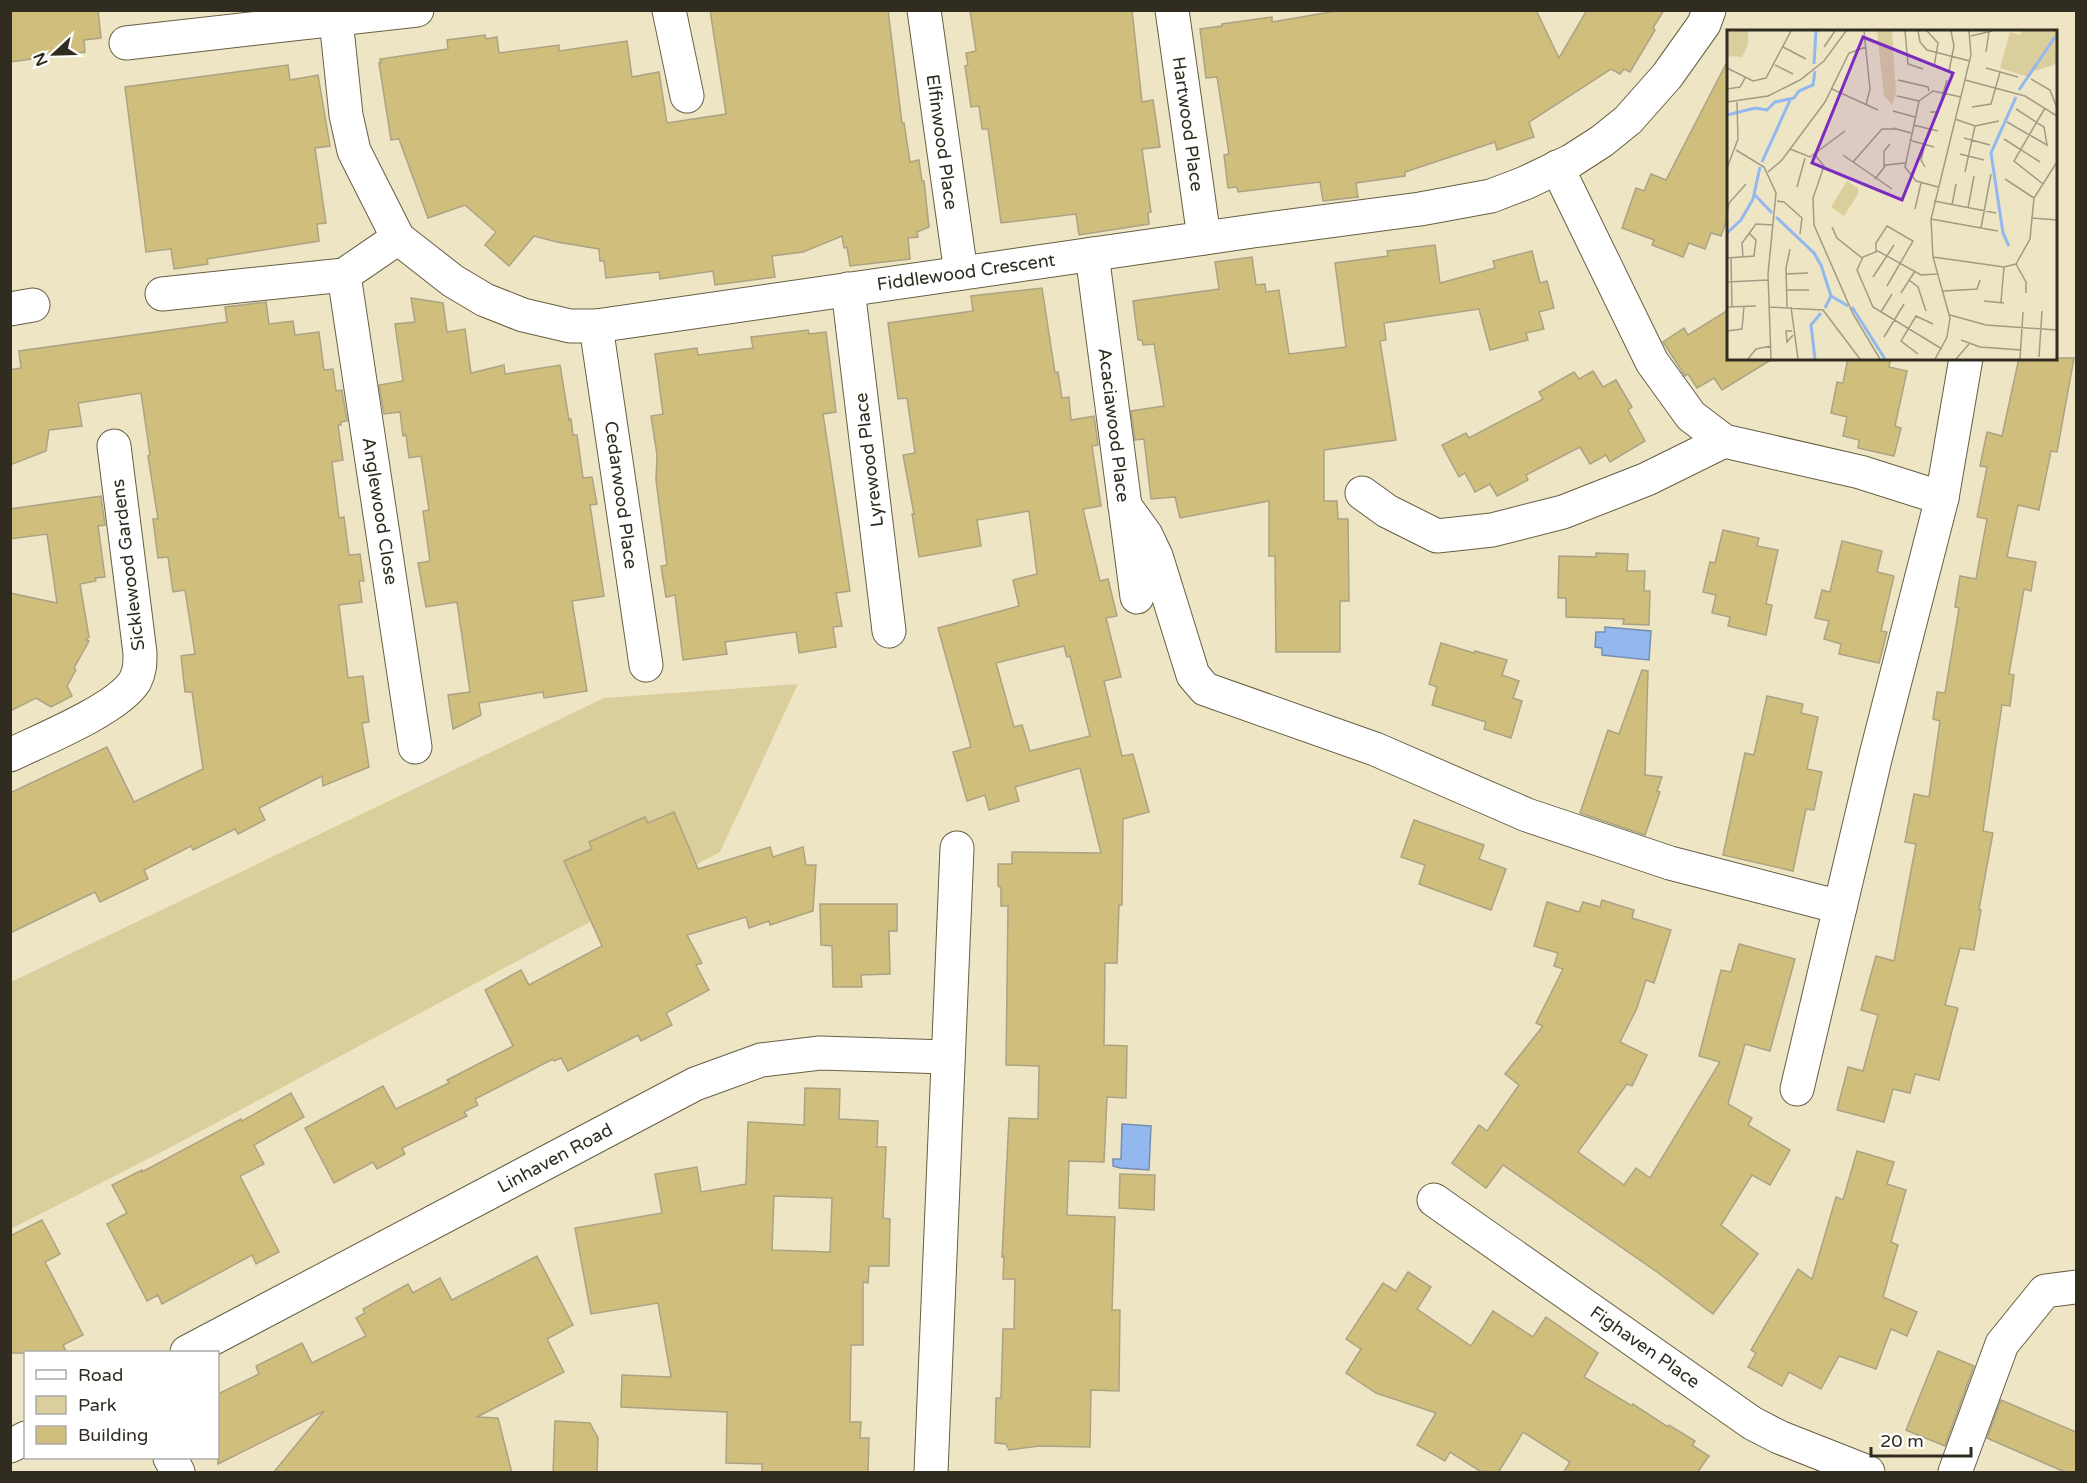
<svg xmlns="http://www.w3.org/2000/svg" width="2087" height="1483" font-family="'Varela Round',sans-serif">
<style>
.green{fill:#dbce9d}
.water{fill:#93b8ee;stroke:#758eb0;stroke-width:1.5}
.building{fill:#d0be7d;stroke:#aba384;stroke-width:1.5;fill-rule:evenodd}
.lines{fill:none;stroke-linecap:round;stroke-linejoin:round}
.street-casing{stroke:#675f43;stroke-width:35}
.street{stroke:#fff;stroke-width:33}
.labels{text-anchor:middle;stroke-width:5;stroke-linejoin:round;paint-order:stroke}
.street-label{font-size:18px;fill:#302d20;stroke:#fff}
.inset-river{fill:none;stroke:#93b8ee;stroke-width:3}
.inset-road{fill:none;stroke:#a29b83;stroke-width:1.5}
.view{fill:#7b2cbf;fill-opacity:0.15;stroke:#7b2cbf;stroke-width:3}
.inset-edge{fill:none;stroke:#302d20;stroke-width:3}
</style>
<rect width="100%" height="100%" fill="#eee5c5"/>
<!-- green -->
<path class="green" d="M798,684L720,852L173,1146L11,1229V982L604,698Z"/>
<!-- water -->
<g class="water">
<path d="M1605,627L1651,631L1649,660L1602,655V648L1595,647L1596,632H1605Z"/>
<path d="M1122,1124L1151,1126L1149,1170L1120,1168L1113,1166V1159H1121Z"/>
</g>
<!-- building -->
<g class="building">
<path d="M10,10H98L101,38L84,40L85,52L10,62Z"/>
<path d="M710,10H888L902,123H904L910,162L919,160L922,181H924L929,227L917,232L918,237L908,238L910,259L850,266L847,247L844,248L842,236L803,252L772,256L775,277L715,285L713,271L660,279L659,272L606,278L604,261H600L599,249L557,242L534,236L509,266L485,245L496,232L465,205L428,218L399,139L391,140L379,63H381L380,59L448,49L447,40L485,35L486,39L497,37L499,53L559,45V51L627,41L632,77L659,72L667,123L726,114Z"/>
<path d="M970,10H1132L1142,102L1153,100L1160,147L1142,149L1151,212L1148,213L1149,224L1079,235L1076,214L1001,223L988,129H982L979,106L971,107L965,66L968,65L966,53L976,51Z"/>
<path d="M1342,10H1536L1559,58L1587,10H1664L1653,28L1655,30L1630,72L1624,69L1620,74L1611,69L1529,122L1534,137L1497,150L1495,142L1405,172V176L1356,183L1358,197L1323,201L1320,182L1238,192L1237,187L1228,188L1224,155L1229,154L1217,77L1206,78L1200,29L1222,26V24L1272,17V22Z"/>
<path d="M1728,60V216L1721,236L1711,233L1705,249L1689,243L1683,257L1652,245L1654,240L1622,228L1636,188L1644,191L1651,174L1666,180Z"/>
<path d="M288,65L290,80L318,75L330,146L315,148L326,223L317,224L319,241L207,259L208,264L174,269L171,249L146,252L125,87Z"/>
<path d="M1435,245L1440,283L1495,268L1493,261L1532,251L1540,283L1547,281L1554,308L1539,312L1544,329L1526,333L1528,340L1490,350L1479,309L1384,323L1386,340L1380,341L1396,440L1324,450V501H1337L1338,519H1348L1349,601H1340V652H1276L1275,556H1269V501L1180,518L1175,497L1151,499L1144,439L1135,440L1131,411L1164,406L1154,344L1143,345L1142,340H1138L1133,301L1219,289L1215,262L1252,257L1256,285L1265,284L1266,292L1279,290L1289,354L1346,347L1335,263L1388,256L1387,251Z"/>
<path d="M1042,288L1055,373L1058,372L1062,398L1069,397L1071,420L1094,416L1098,445L1092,446L1101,506L1083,509L1100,581L1108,579L1117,616L1106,618L1121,677L1104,681L1122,756L1133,754L1149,812L1123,819L1122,905H1119L1117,963H1105L1104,1045L1127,1046L1126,1098L1107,1097L1104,1162L1069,1161L1067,1215L1115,1217L1112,1310H1120L1119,1391L1091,1390L1090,1447L1039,1446L1009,1450L1006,1444L995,1443L996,1398H1001L1003,1329H1014L1015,1279H1003L1004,1256L1002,1257L1009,1118L1038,1119L1039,1066L1006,1065L1008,906H1001V888L998,886V864H1012V852L1101,853L1080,768L1015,787L1019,801L989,810L985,795L967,801L953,752L971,747L938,628L1019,606L1013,580L1037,574L1029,511L977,520L981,546L919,557L912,514H914L903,455L915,453L907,398L898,399L888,323L973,311L971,296ZM1064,646L1067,657L1070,656L1090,736L1030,751L1022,725L1014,727L996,663Z"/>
<path d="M411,298L443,303L447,332L465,329L471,373L504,365L505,374L560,365L569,420L571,419L573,435H577L583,478L592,477L597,504L590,505L604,596L572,601L587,691L544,698L543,692L479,703L481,715L453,729L448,695L470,692L457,602L426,607L418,563L430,561L423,511L429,510L421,456L409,458L406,435L403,436L400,412L384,414L379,385L403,381L395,324L415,322Z"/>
<path d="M266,302L269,324L293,321L295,335L319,332L324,370L333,369L336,391L342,390L347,421L341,422V425H338L343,460L332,462L339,518L344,517L349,555L360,554L364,581H359L362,602L339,605L348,678L363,676L369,722L362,723L369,767L323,786L322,776L259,808L265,820L238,834L235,829L193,850L191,846L144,870L148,879L100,902L95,892L10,933V793L107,747L134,802L203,769L192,692H185L181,656L195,654L185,590L173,592L168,557L158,558L153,519H158L148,456L150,455L141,393L78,403L82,426L49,430L46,451L10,465V370L21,368L19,351L227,322L225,307Z"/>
<path d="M1728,310V358H1774L1722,390L1714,378L1697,388L1688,374L1685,376L1663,342L1684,328L1688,335Z"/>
<path d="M808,330L809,334L826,332L836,412L823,414L850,591L836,593L842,626L833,627L836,647L799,653L796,632L725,642L727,654L683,660L675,595L666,597L661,566L667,565L656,480L657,455L651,416L663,414L655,354L697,348L698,355L753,348L751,337Z"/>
<path d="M1848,358H1891L1889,367L1907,371L1895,426L1901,428L1894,456L1858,448L1859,440L1843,436L1847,417L1831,413L1837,382L1843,383Z"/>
<path d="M2019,358H2074L2057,452L2051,451L2039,510L2018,505L2007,557L2036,562L2031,591L2024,589L2009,674L2014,675L2010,706L2002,705L1983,831L1993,833L1979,909L1981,910L1974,950L1960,948L1945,1005L1958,1008L1939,1080L1915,1074L1910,1093L1893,1089L1884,1122L1837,1110L1848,1067L1863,1071L1878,1015L1861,1010L1876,956L1894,961L1916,844L1905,842L1914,794L1929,797L1940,721L1933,719L1937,692L1945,693L1959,608L1955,607L1960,576L1976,579L1987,519L1977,517L1987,467L1980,466L1987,432L2002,436Z"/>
<path d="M1593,371L1603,387L1616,380L1632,407L1628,410L1645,441L1610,462L1606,455L1590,464L1580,447L1526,475L1528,480L1497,496L1490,484L1475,492L1465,473L1459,477L1442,445L1466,433L1469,438L1543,399L1539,392L1574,372L1579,379Z"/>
<path d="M101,496L105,525L98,526L105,577L95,578L96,581L80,584L89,637L86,640L89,641L74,668L76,670L67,686L72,696L51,707L36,698L10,711V593L57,603L47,534L10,539V509Z"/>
<path d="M1723,530L1759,538L1757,546L1778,550L1766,604L1772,605L1766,635L1728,626L1730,617L1712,613L1716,595L1703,592L1710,562L1715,563Z"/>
<path d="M1842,541L1882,551L1877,572L1894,576L1881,631L1887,632L1879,663L1839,654L1841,644L1824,639L1829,621L1815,618L1822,590L1830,592Z"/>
<path d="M1596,553L1628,554L1627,571H1645L1644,591H1650L1649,625L1623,624L1624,619L1566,617V598H1558L1559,556L1596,557Z"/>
<path d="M1441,643L1474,653L1475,651L1507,660L1502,675L1519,681L1513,698L1522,701L1511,738L1484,729L1486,722L1432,705L1437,687L1429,684Z"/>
<path d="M1642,670L1648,671L1645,775L1662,777L1657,791L1660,792L1645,835L1580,813L1608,730L1619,734Z"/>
<path d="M1767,696L1803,704L1801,713L1818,717L1807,769L1822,772L1814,810L1806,809L1793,871L1723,855L1745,753L1754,755Z"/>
<path d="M674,812L698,869L770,847L773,857L803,847L806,865H816L813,911L770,925L769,921L749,928L746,917L687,935L702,963L696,965L709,990L666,1013L672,1025L641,1041L638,1035L568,1071L561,1058L554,1061L553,1059L475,1099L478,1105L464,1112L467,1116L402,1148L405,1154L377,1169L373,1162L334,1183L305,1128L383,1086L396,1109L449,1083L447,1080L513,1046L485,990L521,970L529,985L602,946L564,861L592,849L589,842L645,817L648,823Z"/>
<path d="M1414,820L1484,845L1479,859L1506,869L1491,910L1419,884L1425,865L1401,857Z"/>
<path d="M1602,900L1634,910L1632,918L1671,930L1654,983L1646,980L1637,1008L1620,1042L1647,1055L1632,1086L1627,1084L1578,1152L1624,1185L1636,1168L1650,1178L1720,1062L1699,1056L1721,970L1731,972L1739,944L1795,959L1770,1051L1745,1044L1728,1104L1752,1118L1748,1125L1790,1150L1770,1185L1752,1175L1721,1225L1758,1254L1713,1314L1657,1272L1503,1165L1486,1188L1452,1163L1479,1125L1487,1131L1519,1085L1505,1074L1543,1026L1536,1023L1563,969L1554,966L1558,953L1534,946L1547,902L1579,912L1583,902L1600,907Z"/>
<path d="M820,904H897V931H889L890,974L861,975L862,987H833L832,946L821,945Z"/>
<path d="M805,1088L840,1089L839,1119L878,1121L877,1147H886L883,1218L890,1219L889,1266H869L868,1283L863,1282V1345H851L850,1422H861L860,1438H869L868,1473H762V1464L726,1463L727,1412L621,1407L622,1375L671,1377L658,1303L591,1314L575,1228L662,1213L655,1174L697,1167L701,1192L746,1184L748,1122L804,1125ZM774,1196L832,1198L830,1252L772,1250Z"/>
<path d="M291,1093L304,1117L254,1145L264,1164L240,1176L279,1252L256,1264L252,1255L162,1304L158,1295L147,1301L107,1224L127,1213L112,1185L142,1170V1172L241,1119L242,1121Z"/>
<path d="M1857,1151L1894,1162L1887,1184L1906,1190L1891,1242L1898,1245L1883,1297L1917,1312L1907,1336L1891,1329L1876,1369L1839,1356L1821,1389L1789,1372L1782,1386L1748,1367L1756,1353L1751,1350L1798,1269L1812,1279L1836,1197L1843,1200Z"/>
<path d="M1120,1174L1155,1175L1154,1210L1119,1208Z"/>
<path d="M42,1220L60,1254L45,1262L83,1335L63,1345L67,1353H10V1236Z"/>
<path d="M537,1256L573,1325L547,1339L564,1372L477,1417L498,1418L512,1473H273L324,1411L218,1464V1394L259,1374L256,1366L302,1343L312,1363L366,1336L356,1318L365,1313L363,1309L408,1284L413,1293L440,1278L452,1300Z"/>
<path d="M1408,1272L1431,1287L1417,1309L1471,1346L1493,1311L1533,1337L1546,1317L1598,1353L1584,1377L1632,1406L1633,1404L1668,1427L1669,1425L1695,1441L1692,1445L1709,1456L1697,1473H1563L1570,1462L1523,1432L1498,1473H1483L1450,1452L1445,1461L1417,1445L1436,1413L1376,1393L1346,1373L1361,1349L1346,1339L1383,1283L1396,1291Z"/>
<path d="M1938,1351L1974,1366L1945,1446L1906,1430Z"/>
<path d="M2001,1400L2076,1432V1473H2067L1987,1438Z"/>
<path d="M555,1421L590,1423L598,1438L597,1473H553Z"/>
</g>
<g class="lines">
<!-- street casing -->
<g class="street-casing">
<g id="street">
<path d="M335,10L346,115L354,151L398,238L453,281L485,300L523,315L570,326H596L1253,231L1420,209L1491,196L1525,183L1571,161L1602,141L1628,120L1667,76L1704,24L1709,10"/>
<path d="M669,10L687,96"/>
<path d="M924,10L961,273"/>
<path d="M1172,10L1204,238"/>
<path d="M126,43L417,10"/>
<path d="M1557,167L1652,362L1691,416L1724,441L1860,472L1942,498"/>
<path d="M398,238L344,275L415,747"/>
<path d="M1092,254L1137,597"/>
<path d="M848,289L889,631"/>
<path d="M162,294L344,275"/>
<path d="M10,309L33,305"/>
<path d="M596,326L646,665"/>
<path d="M1362,493L1387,511L1437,536L1492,530L1563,512L1647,479L1724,441"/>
<path d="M1125,506L1146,535L1156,556L1193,675L1205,689L1375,749L1527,815L1670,863L1840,907"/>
<path d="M10,755C41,740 118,709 135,681C140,671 140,664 140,653L114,446"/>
<path d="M1797,1089L1876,755L1942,498L1966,358"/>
<path d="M1434,1200L1752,1423L1779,1437L1868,1472"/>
<path d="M187,1352L695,1084L761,1060L820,1053L947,1057"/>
<path d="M10,1446L26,1438"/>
<path d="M170,1458L178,1472"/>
<path d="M931,1472L957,848"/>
<path d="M1955,1472L2002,1344L2045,1291L2076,1287"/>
</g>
</g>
<!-- street -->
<use href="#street" class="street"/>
</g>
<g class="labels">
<!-- street labels -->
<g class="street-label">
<text transform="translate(1188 124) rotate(82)" y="6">Hartwood Place</text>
<text transform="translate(942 142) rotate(82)" y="6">Elfinwood Place</text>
<text transform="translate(966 272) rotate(-8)" y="6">Fiddlewood Crescent</text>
<text transform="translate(1114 425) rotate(83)" y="6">Acaciawood Place</text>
<text transform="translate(869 460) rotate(-97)" y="6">Lyrewood Place</text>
<text transform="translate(621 495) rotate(82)" y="6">Cedarwood Place</text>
<text transform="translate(380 511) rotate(81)" y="6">Anglewood Close</text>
<text transform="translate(128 565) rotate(-97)" y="6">Sicklewood Gardens</text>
<text transform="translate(555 1158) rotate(-28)" y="6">Linhaven Road</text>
<text transform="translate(1645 1347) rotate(35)" y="6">Fighaven Place</text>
</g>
</g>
<!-- overview -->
<g transform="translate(1727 30)">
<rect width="330" height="330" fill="#eee5c5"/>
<path d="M0,1H21V15L15,27L0,26ZM150,1H165L169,63L165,75L157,66ZM294,1H330V34L307,41L302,47L273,38L283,2L294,5ZM120,151L131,158V164L117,186L104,177Z" fill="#dbce9d"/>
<path class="inset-river" d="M87,34L89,1M292,60L328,7M0,85L28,78L40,80L48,72L67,68L72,61L86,55L88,41M35,132L64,68M28,165L45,183M49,187L87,223L94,235L104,266L98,278M0,203L14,190L26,169L33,137M282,216L276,203L264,123L289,67M104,266L121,276M125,277L158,329M88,329L84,295L94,283"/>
<path class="inset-road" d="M137,1L143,59L139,75M178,1L181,34L196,39M191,1L193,12L200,20L243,31M200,1L211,13L207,37M244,6L265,1M56,17L79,29M97,17L108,1M259,22L262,2M48,35L66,44M0,38L26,51L39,48L64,1M259,38L291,47M222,41L227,16L224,1M304,49L323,60L330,78M171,50L201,57L202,61M238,50L298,66L330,86M0,59L13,57L18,48M105,59L151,80M170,66L192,71M0,72L41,66L73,50L97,31L119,1M245,77L264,74L273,42M166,81L188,87M203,82H211L220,50M228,89L248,96L238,142M280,92L320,115L317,97L289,79M186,95L211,101M248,96L272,91M166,98L184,103M237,108L263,115M277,109L313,132M182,110L207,117M198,114L194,130L198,137M63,119L83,127L118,101M9,120L37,137L49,163L41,244L44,329M87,124L97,136L86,168L87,195L126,284L153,329M233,124L257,130M116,125L165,159M126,132L155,99H168M157,137V121L163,114M0,138L11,109L10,72M41,142L55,130L98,72L122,23L139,17M148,149L159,135L178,133M278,149L307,168M316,154L287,131L318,78M70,157L78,128M211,157L189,151L178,137L192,71L206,61L234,67M50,171L57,172L75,188L73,204M207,171L269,183M225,175L229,154M241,178L247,146M188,179L194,153M0,182L2,173L19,154M304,188L330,190M204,189L271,201M105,197L110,208L135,228M254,198L264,144M149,221V213L160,196L186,211L160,256M206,227L277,237L289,234L303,209L307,168L330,132M0,228L27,226L29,210L22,203M4,228L5,277M16,228L15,213L29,194L46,195M289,234L299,252V263M59,244L81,243M210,244L194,245L151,221L136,227L130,240L146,277L215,319M146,247L167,215M182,250L191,257L199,281M0,252L41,250M59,260H82M216,261L250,259L253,250M174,263L188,241M257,271L277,273M274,272L277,237M0,277L29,276M42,277L96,280L133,329M60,277L59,238L63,219M64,277L71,329M154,282L165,264M223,285L259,295L330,300M0,301L15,299L17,276M65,301H59L60,312L66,305M157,307L177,274M234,310L253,317L294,320M191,324L174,311L189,286L206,294M312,327L315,281M21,329L29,319L44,316M208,329L220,307L223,288L206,227L204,189L244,25L242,1M229,329L242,314M293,329L296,282"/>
<path class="view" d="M136,7L226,43L175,170L85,133Z"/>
<rect width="330" height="330" class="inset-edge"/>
</g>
<!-- border -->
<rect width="2087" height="1483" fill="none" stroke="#302d20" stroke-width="24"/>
<!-- legend -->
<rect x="24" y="1351" width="195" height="108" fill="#ffffff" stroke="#acaba6" stroke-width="1.5"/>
<rect x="36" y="1370" width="30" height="9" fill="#ffffff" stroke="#acaba6" stroke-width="1.5"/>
<text x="78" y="1381" font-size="18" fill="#302d20">Road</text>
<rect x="36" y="1396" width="30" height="18" fill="#dbce9d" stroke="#acaba6" stroke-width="1.5"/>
<text x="78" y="1411" font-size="18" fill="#302d20">Park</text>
<rect x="36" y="1426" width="30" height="18" fill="#d0be7d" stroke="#acaba6" stroke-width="1.5"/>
<text x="78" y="1441" font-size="18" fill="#302d20">Building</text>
<!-- north arrow -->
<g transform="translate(54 54) rotate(248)" stroke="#ffffff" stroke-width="4.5" paint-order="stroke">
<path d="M0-4.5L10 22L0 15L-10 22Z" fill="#302d20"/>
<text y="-9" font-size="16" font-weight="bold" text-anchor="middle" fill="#302d20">N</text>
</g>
<!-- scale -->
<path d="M1871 1447v9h100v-9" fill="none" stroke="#302d20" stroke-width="3"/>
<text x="1880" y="1447" font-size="18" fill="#302d20" stroke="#ffffff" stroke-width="4.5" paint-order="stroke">20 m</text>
</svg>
